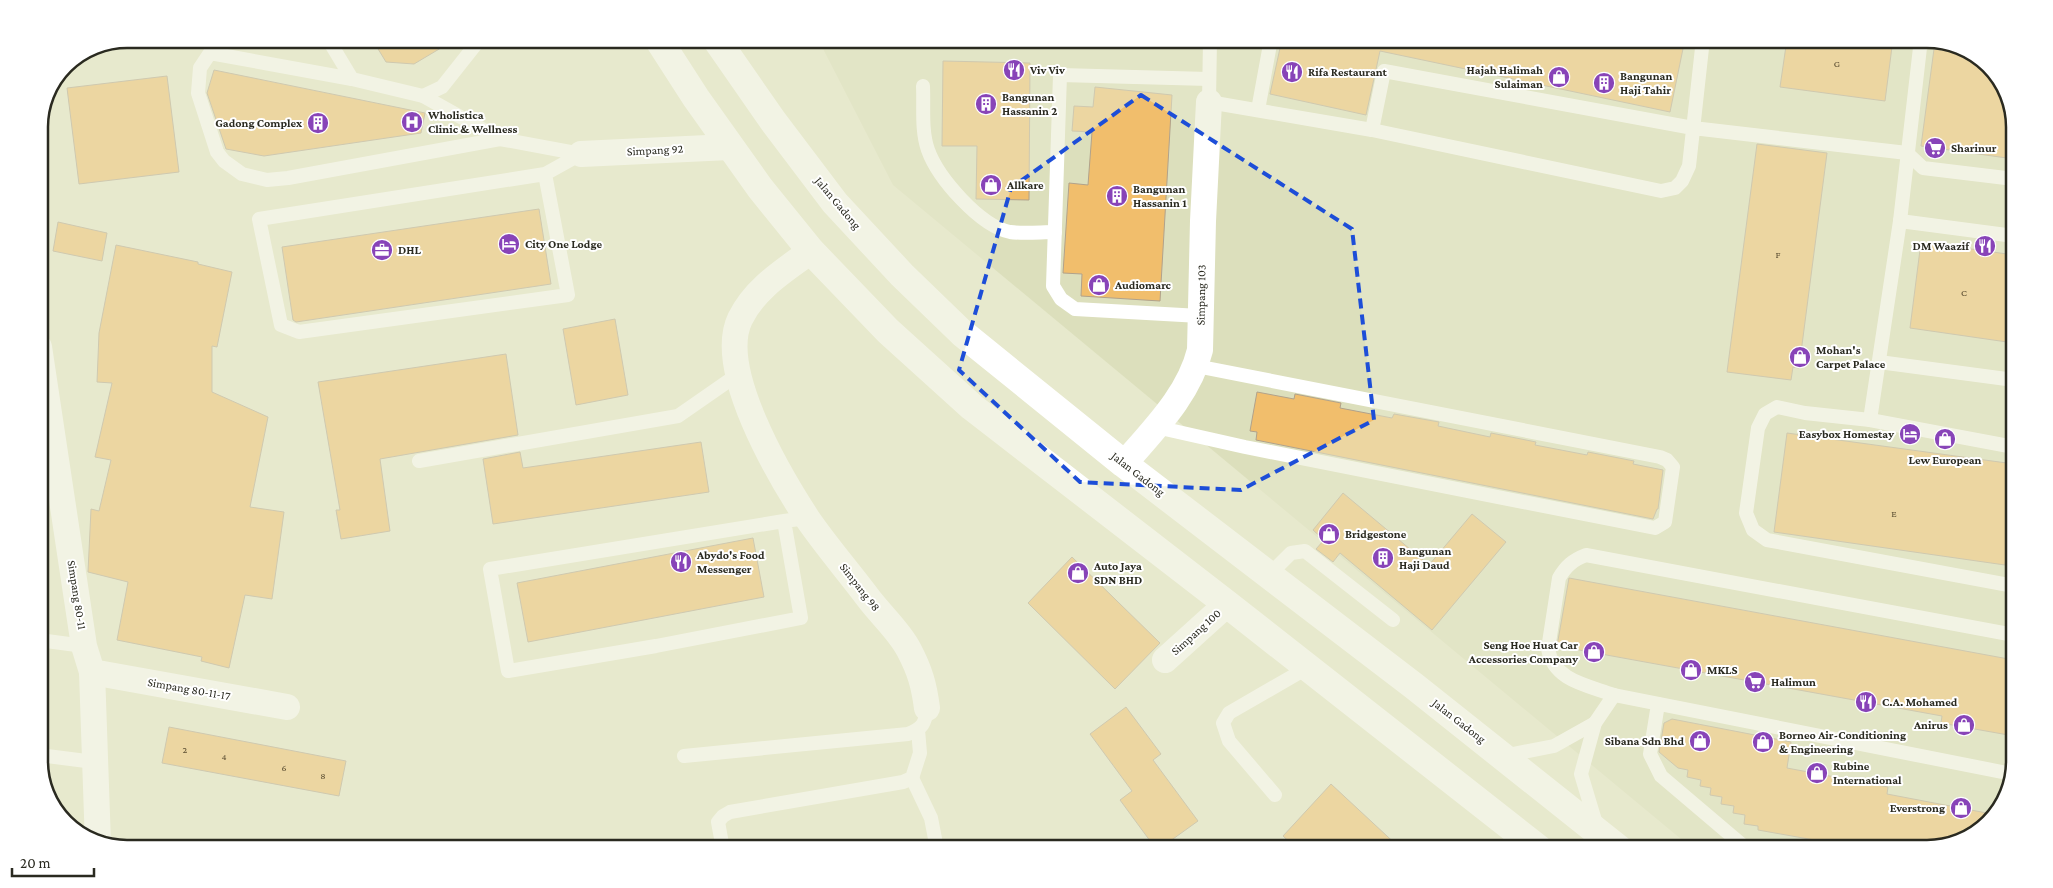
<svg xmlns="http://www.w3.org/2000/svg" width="2053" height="888" font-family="'Crimson Pro',serif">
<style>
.built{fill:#dcdfbc}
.building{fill:#f1be6c;stroke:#b1a28b}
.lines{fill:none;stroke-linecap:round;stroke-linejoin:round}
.service{stroke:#fff;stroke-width:14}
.minor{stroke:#fff;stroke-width:26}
.primary{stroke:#fff;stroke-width:28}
.marked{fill:none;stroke:#1d4ed8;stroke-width:4;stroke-dasharray:10 6;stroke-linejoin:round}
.labels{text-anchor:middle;stroke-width:4;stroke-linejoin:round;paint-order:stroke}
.number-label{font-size:10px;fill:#5c4f33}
.poi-label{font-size:12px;font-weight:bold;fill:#2a2a20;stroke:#fff;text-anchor:start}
.street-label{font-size:12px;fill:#2a2a20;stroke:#fff}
.rim{fill:none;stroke:#2a2a20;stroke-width:2.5}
</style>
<rect width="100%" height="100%" fill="#e7e9cd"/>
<!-- built -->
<path class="built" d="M818,39H1926L1960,45L1996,73L2014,121V761L2008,795L1975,834L1926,849H1693L893,185Z"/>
<!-- building -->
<g class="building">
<path d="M372,39H456L414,64L386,62Z"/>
<path d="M1282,39H1685L1670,112L1380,51L1366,115L1270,94Z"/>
<path d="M1787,39H1893L1885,101L1780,87Z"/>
<path d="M1934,49L1972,55L1996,73L2014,121V159L1921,146Z"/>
<path d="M943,61L1030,63L1029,200L976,199L977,146H942Z"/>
<path d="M214,70L425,113L421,133L264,156L226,149L207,93Z"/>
<path d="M167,76L179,172L79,184L67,88Z"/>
<path d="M1095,87L1172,95L1160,301L1081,296L1082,274L1063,273L1069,183L1088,185L1092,132L1072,131L1074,106L1093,107Z"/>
<path d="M1757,144L1827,153L1799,368L1793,367L1791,380L1727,372Z"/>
<path d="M539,209L551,284L296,322L293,320L282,247Z"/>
<path d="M58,222L107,233L102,261L53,251Z"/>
<path d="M1921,242L2014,255V343L1910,328Z"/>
<path d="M116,245L198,262V264L232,272L217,347L212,346V392L268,417L250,507L284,512L272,599L245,595L229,668L201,661L202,657L117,640L128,582L88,572L91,509L99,511L111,460L95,457L112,383L97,382L99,333Z"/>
<path d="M615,319L628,395L576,405L563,329Z"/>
<path d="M506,354L518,435L380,459L390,531L341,539L336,510H340L318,382Z"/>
<path d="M1257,392L1294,399L1295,394L1341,403L1340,408L1392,418L1394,414L1439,422L1438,426L1490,437L1491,433L1536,442L1535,445L1587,455L1588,452L1634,461L1633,464L1663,470L1658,509H1657L1653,519L1256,440L1257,432L1250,431Z"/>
<path d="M1787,433L2014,464V494L2005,565L1774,532Z"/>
<path d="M701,442L709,492L493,524L483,459L520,452L523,468Z"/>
<path d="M1343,493L1429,565L1472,514L1506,542L1432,630L1340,553L1333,562L1316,549L1324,540L1313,530Z"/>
<path d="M753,538L764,597L528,642L517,583Z"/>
<path d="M1072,557L1160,643L1115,689L1028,603Z"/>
<path d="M1569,578L2014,660V736L1941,723L1942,716L1557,646Z"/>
<path d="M1126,707L1161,754L1153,760L1198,821L1159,849H1156L1120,800L1132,791L1090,734Z"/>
<path d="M1672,719L1791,742L1787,768L1888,787L1887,794L1992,814L1975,834L1926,849H1865L1758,830V826L1744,824L1745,815L1733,813L1734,806L1721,804L1722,797L1710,795L1711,788L1700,786L1701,780L1687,777L1688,770L1678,768L1659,752L1664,723Z"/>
<path d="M169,727L346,761L339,796L162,763Z"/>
<path d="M1331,784L1401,849H1297L1283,836Z"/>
</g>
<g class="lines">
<!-- service -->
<g class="service">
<path d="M328,39L352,79"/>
<path d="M1210,39L1209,102L1372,130"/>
<path d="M1703,39L1689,166L1682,181L1675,188L1661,191L1372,130L1384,71L1693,128L1907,153L1923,168L2014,179"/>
<path d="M210,53L352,79L423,96L500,139L288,178L267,180L242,174L224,161L217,152L198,93L200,68Z"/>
<path d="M923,86C924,106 921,131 928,150C938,178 980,226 1010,232C1024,234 1041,232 1055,232"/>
<path d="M423,96L442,87L480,39"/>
<path d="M1258,110L1271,39"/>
<path d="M500,139L581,154L545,174L259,219L281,325L299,332L568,295L545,174"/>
<path d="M1900,221L2014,236"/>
<path d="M1200,316L1075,309L1061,299L1053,286L1060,75L1209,79"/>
<path d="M1879,362L2014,380"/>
<path d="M1870,420L1900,221L1921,39"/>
<path d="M1156,427L1245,447L1655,528L1665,522L1673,467L1667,460L1660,457L1196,366"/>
<path d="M2014,447L1870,420L1805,413L1777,407L1765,414L1758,428L1746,513L1753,530L1767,540L2014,586"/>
<path d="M419,461L678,416L737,375"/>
<path d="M784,521L801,618L656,646L508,671L490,569L784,521L807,518"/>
<path d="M1269,575L1291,553L1305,551L1393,620"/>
<path d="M39,640L84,646"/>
<path d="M1658,704L1650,754L1661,776L1747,849"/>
<path d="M39,755L94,762"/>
<path d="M684,756L908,734C923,728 925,724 927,708"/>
<path d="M1503,756L1554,746L1595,723"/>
<path d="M2012,774L1614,695C1587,685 1554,681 1548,649L1559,578C1566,566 1573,560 1586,555L2014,635"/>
<path d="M912,778L931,818L937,849"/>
<path d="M1275,795L1229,741L1223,723L1229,713L1307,668"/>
<path d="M1597,827L1581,774L1595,723L1614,695"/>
<path d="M723,849L718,822L723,816L730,812L903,782L912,778L920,753L918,730"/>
</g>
<!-- minor -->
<g class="minor">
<path d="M581,154L729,147"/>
<path d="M811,251C785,270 755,288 740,319C716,369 779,475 807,518C826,546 849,572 869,599C882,616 900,632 909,650C920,671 924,685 927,708"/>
<path d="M39,347L84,646L92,672L98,844"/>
<path d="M1124,464C1154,429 1189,395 1200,350L1203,221L1209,102"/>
<path d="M1165,660L1227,604"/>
<path d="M92,672L287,707"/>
</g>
<!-- primary -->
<g class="primary">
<path d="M658,39L696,98L760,188L811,251L888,331L972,407L1227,604L1539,849"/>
<path d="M716,39L773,121L835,203L902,275L962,333L1124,464L1414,686L1619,849"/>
</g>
</g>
<!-- marked area -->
<path d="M0 0H2053V888H0ZM1141,95L1352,229L1374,420L1241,490L1080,482L959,370L1011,188Z" fill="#e7e9cd" fill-opacity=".55" fill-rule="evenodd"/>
<path class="marked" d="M1141,95L1352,229L1374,420L1241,490L1080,482L959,370L1011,188Z"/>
<!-- icons -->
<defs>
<g id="restaurant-disc" transform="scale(1.125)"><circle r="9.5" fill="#8844b8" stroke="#fff"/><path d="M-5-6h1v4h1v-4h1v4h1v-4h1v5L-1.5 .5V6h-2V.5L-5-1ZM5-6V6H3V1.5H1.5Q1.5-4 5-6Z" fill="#fff"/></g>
<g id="shop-disc" transform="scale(1.125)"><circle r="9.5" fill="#8844b8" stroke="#fff"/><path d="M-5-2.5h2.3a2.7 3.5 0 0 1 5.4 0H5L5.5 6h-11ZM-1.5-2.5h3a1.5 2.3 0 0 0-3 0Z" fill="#fff"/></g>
<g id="building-disc" transform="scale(1.125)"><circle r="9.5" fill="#8844b8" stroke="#fff"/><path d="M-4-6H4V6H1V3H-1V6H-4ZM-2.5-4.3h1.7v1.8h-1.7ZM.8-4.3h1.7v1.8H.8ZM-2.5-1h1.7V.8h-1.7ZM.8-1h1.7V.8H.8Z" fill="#fff"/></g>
<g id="hospital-disc" transform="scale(1.125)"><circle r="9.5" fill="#8844b8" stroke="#fff"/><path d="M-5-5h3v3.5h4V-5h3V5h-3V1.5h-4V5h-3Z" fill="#fff"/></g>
<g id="supermarket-disc" transform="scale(1.125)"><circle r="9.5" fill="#8844b8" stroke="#fff"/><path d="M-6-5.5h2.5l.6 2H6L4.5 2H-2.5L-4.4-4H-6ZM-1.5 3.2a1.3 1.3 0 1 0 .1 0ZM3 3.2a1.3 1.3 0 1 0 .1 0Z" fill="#fff"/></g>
<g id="hotel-disc" transform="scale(1.125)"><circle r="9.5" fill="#8844b8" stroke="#fff"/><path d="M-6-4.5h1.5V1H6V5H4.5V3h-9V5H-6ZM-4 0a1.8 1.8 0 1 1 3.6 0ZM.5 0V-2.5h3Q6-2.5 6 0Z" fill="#fff"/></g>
<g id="office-disc" transform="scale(1.125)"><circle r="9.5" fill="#8844b8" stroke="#fff"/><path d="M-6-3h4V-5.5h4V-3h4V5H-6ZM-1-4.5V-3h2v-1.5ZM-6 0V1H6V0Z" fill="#fff"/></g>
</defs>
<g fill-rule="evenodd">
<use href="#restaurant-disc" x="1014" y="70"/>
<use href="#restaurant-disc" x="1292" y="72"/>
<use href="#shop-disc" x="1559" y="77"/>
<use href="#building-disc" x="1604" y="83"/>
<use href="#building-disc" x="986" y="104"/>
<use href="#hospital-disc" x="412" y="122"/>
<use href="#building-disc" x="318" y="123"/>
<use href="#supermarket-disc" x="1935" y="148"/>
<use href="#shop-disc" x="991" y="185"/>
<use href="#building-disc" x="1117" y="196"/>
<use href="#hotel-disc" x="509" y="244"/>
<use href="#restaurant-disc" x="1985" y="246"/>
<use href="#office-disc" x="382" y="250"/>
<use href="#shop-disc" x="1099" y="285"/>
<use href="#shop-disc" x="1800" y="357"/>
<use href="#hotel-disc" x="1910" y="434"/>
<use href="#shop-disc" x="1945" y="439"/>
<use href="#shop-disc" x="1329" y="534"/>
<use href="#building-disc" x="1383" y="558"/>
<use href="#restaurant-disc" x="681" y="562"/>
<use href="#shop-disc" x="1078" y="573"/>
<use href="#shop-disc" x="1594" y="652"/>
<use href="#shop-disc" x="1691" y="670"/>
<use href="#supermarket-disc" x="1755" y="682"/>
<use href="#restaurant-disc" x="1866" y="702"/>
<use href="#shop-disc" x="1964" y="725"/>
<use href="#shop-disc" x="1700" y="741"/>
<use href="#shop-disc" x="1763" y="742"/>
<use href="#shop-disc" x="1817" y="773"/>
<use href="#shop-disc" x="1961" y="808"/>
</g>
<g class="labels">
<!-- number labels -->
<g class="number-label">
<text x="1837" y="67">G</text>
<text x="1778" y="258">F</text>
<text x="1964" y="296">C</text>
<text x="1894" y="517">E</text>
<text x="185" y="753">2</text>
<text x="224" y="760">4</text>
<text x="284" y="771">6</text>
<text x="323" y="779">8</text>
</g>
<!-- poi labels -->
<g class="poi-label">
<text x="1030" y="74">Viv Viv</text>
<text x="1543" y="74" text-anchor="end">Hajah Halimah<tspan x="1543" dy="14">Sulaiman</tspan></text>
<text x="1308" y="76">Rifa Restaurant</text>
<text x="1620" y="80">Bangunan<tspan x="1620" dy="14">Haji Tahir</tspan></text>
<text x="1002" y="101">Bangunan<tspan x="1002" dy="14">Hassanin 2</tspan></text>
<text x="428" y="119">Wholistica<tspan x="428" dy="14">Clinic &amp; Wellness</tspan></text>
<text x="302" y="127" text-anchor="end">Gadong Complex</text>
<text x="1951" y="152">Sharinur</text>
<text x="1007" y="189">Allkare</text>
<text x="1133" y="193">Bangunan<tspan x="1133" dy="14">Hassanin 1</tspan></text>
<text x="525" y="248">City One Lodge</text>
<text x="1969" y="250" text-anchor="end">DM Waazif</text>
<text x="398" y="254">DHL</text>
<text x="1115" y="289">Audiomarc</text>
<text x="1816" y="354">Mohan's<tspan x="1816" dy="14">Carpet Palace</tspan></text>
<text x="1894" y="438" text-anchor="end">Easybox Homestay</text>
<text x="1945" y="464" text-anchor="middle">Lew European</text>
<text x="1345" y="538">Bridgestone</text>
<text x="1399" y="555">Bangunan<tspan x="1399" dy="14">Haji Daud</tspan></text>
<text x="697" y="559">Abydo's Food<tspan x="697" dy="14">Messenger</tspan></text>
<text x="1094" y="570">Auto Jaya<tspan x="1094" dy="14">SDN BHD</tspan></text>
<text x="1578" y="649" text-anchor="end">Seng Hoe Huat Car<tspan x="1578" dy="14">Accessories Company</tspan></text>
<text x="1707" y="674">MKLS</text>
<text x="1771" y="686">Halimun</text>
<text x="1882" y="706">C.A. Mohamed</text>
<text x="1948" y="729" text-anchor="end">Anirus</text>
<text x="1779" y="739">Borneo Air-Conditioning<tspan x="1779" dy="14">&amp; Engineering</tspan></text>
<text x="1684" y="745" text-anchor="end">Sibana Sdn Bhd</text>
<text x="1833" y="770">Rubine<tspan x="1833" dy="14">International</tspan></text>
<text x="1945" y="812" text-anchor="end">Everstrong</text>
</g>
<!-- street labels -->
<g class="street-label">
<text transform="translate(655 150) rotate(-3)" y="4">Simpang 92</text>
<text transform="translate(838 203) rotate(50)" y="4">Jalan Gadong</text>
<text transform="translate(1201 295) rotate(-89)" y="4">Simpang 103</text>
<text transform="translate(1138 474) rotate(38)" y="4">Jalan Gadong</text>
<text transform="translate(860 587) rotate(52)" y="4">Simpang 98</text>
<text transform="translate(77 595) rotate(81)" y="4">Simpang 80-11</text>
<text transform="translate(1196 632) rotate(-42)" y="4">Simpang 100</text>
<text transform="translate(189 689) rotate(10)" y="4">Simpang 80-11-17</text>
<text transform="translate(1459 721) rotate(38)" y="4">Jalan Gadong</text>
</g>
</g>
<!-- crop -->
<path d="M0 0H2053V888H0ZM127 48H1927A79 79 0 0 1 2006 127V761A79 79 0 0 1 1927 840H127A79 79 0 0 1 48 761V127A79 79 0 0 1 127 48Z" fill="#fff" fill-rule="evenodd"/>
<path class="rim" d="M127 48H1927A79 79 0 0 1 2006 127V761A79 79 0 0 1 1927 840H127A79 79 0 0 1 48 761V127A79 79 0 0 1 127 48Z"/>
<!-- scale -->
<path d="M12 868v8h82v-8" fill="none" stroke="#2a2a20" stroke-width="2.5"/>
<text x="20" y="868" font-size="15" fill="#2a2a20" stroke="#ffffff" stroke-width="4" paint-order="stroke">20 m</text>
</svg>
